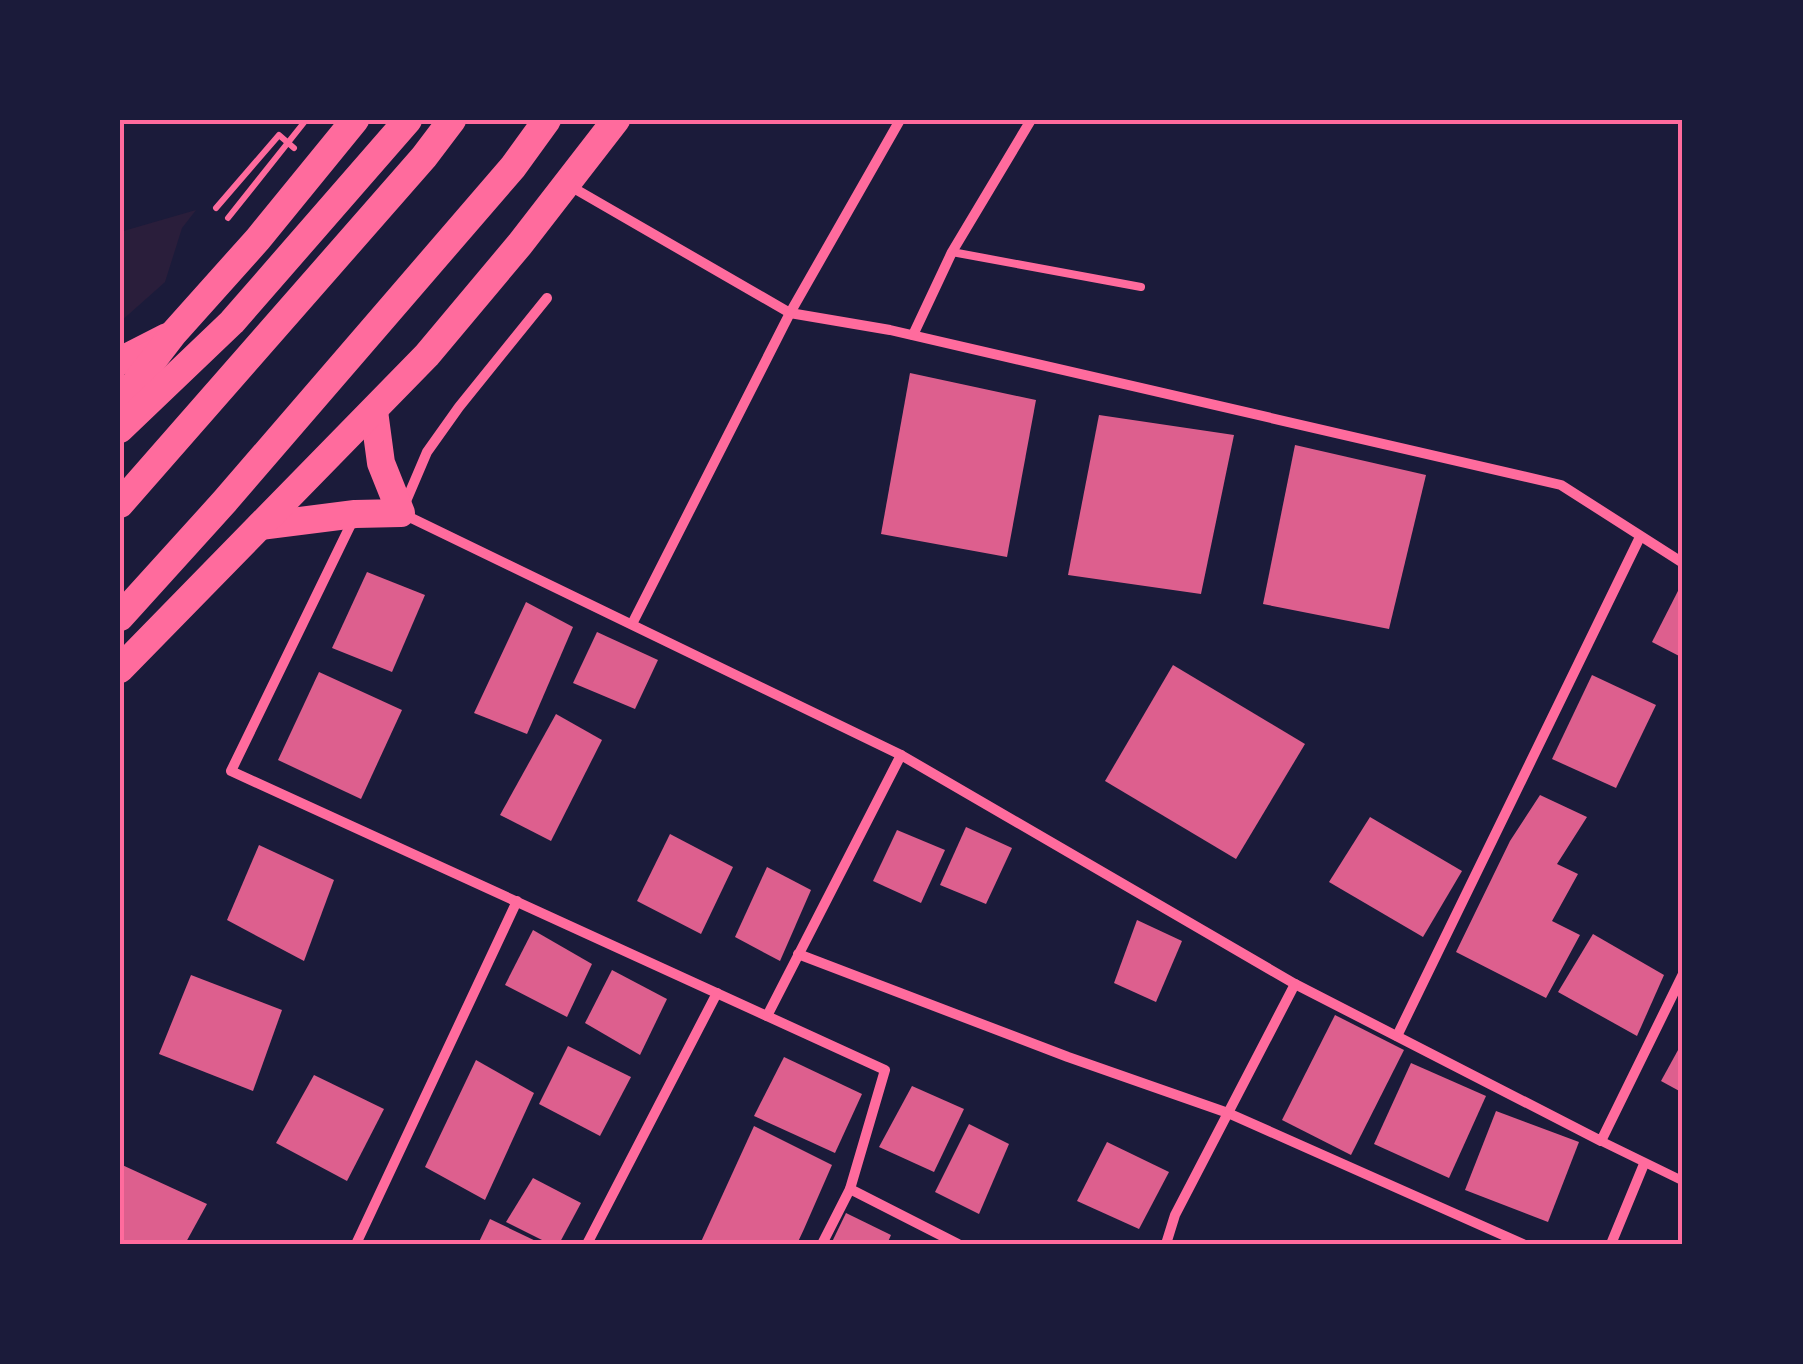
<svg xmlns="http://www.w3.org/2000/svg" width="1803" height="1364" font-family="Barlow,sans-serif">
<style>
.green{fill:#2a1e3b}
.building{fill:#dd5f8e}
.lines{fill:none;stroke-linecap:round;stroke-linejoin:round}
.path{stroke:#ff6b9d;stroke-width:6}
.service{stroke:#ff6b9d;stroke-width:8}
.pedestrian{stroke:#ff6b9d;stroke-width:9}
.minor{stroke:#ff6b9d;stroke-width:10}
.trunk{stroke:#ff6b9d;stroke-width:28}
.neatline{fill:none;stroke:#ff6b9d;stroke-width:4}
</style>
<rect width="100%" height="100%" fill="#1b1b3a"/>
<!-- green -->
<path class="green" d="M196,210L182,228L165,282L120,322V232Z"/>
<!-- building -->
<g class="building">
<path d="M910,373L1036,400L1007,557L881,534Z"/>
<path d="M1099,415L1234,435L1201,594L1068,575Z"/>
<path d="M1295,445L1426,475L1389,629L1263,604Z"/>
<path d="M367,572L425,595L392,672L332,648Z"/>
<path d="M1680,587L1683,589V658L1652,642Z"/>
<path d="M526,602L573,627L527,734L474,713Z"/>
<path d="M597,632L658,660L635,709L573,683Z"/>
<path d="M1173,665L1305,744L1236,859L1105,781Z"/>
<path d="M319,672L402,710L361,799L278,760Z"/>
<path d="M1592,675L1656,705L1616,788L1552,759Z"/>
<path d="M556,714L602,740L551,841L500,815Z"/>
<path d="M1540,795L1587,817L1557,864L1578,874L1552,921L1580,935L1546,998L1456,952L1510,841Z"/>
<path d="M1370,817L1462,871L1423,937L1329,882Z"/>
<path d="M966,827L1012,848L986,904L940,885Z"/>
<path d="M897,830L945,850L921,903L873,881Z"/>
<path d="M670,834L733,867L701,934L637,901Z"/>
<path d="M259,845L334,880L304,961L227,920Z"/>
<path d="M767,867L811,890L780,961L735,937Z"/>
<path d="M1137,920L1182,941L1156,1002L1114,983Z"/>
<path d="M533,930L592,964L567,1017L505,985Z"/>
<path d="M1593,934L1664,975L1637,1036L1558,992Z"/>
<path d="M612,970L667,999L640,1055L585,1023Z"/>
<path d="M191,975L282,1010L253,1091L159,1054Z"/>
<path d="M1335,1015L1404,1050L1351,1155L1282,1120Z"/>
<path d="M1683,1041V1093L1661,1081Z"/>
<path d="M568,1046L631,1077L600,1136L539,1104Z"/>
<path d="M784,1057L862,1094L835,1153L754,1116Z"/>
<path d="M476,1060L534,1093L485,1200L425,1167Z"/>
<path d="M1411,1063L1486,1096L1449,1178L1374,1144Z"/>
<path d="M314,1075L384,1109L347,1181L276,1143Z"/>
<path d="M912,1086L964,1109L934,1172L879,1147Z"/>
<path d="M1496,1111L1579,1142L1548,1222L1465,1190Z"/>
<path d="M969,1124L1009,1144L979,1214L935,1192Z"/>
<path d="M754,1126L832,1165L804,1229L797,1244H700Z"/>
<path d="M1107,1142L1169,1172L1139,1229L1077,1201Z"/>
<path d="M120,1164L207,1204L185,1244H120Z"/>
<path d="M533,1178L581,1203L559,1244H550L506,1222Z"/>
<path d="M846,1213L891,1235L887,1244H831Z"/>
<path d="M490,1219L542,1244H478Z"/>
</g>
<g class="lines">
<!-- path -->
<g class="path">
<path d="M216,208L279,135L294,148"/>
<path d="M228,218L306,120"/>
</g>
<!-- service -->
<path class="service" d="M952,252L1141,287"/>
<!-- pedestrian -->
<path class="pedestrian" d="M1601,1141L1683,1181"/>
<!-- minor -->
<g class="minor">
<path d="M570,186L790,313L890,330L1561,485L1683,563"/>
<path d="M547,298L459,407L427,452L401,513L901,755L1295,984L1601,1141L1683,974"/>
<path d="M913,335L952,252L1031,120"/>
<path d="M353,520L231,771L885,1070L850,1189L822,1244"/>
<path d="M632,624L790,313L900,120"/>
<path d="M798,954L1068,1057L1228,1113L1523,1244"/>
<path d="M767,1016L901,755"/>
<path d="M1397,1036L1640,537"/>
<path d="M850,1189L958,1244"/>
<path d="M356,1244L517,901"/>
<path d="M587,1244L717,993"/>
<path d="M1166,1244L1175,1215L1295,984"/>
<path d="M1611,1244L1644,1164"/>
</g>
<!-- trunk -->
<g class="trunk">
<path d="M120,361L167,337"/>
<path d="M120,403L173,334L258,239L355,120"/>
<path d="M120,429L232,322L408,120"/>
<path d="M120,504L424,157L452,120"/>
<path d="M260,526L355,514L401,513L381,463L374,411"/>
<path d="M120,617L225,501L513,167L547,120"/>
<path d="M120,669L427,355L520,244L616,120"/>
</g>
</g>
<!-- border -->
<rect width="1803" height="1364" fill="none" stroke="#1b1b3a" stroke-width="245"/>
<rect x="122" y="122" width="1558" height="1120" class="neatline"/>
</svg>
